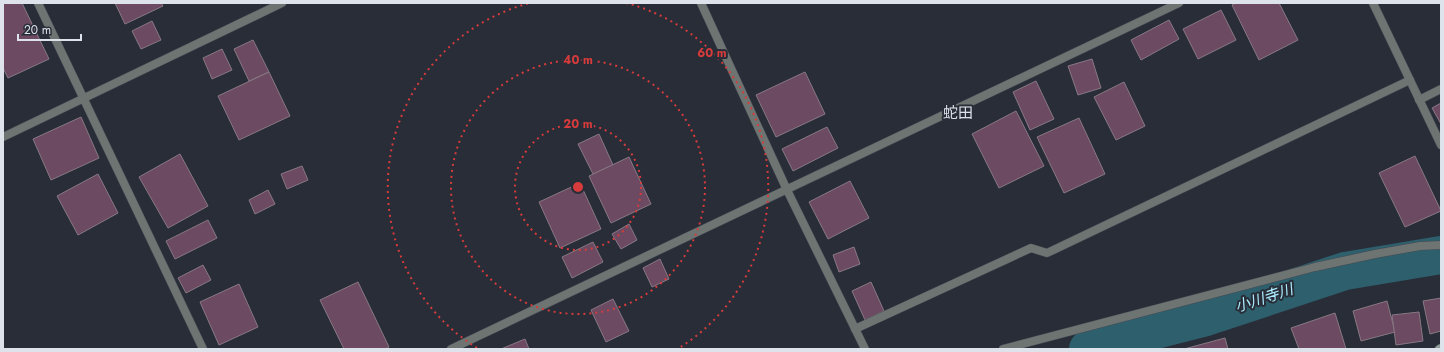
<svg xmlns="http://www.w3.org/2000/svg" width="1444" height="352" font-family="Jost,'Noto Sans JP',sans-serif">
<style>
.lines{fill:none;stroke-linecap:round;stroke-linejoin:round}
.river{stroke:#2e5f6c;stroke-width:38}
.building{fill:#6c4a61;stroke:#887983}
.street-casing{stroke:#454a54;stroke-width:9}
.secondary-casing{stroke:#454a54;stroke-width:9}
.street{stroke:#6d7471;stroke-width:8}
.secondary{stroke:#919d98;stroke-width:8}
.ring{fill:none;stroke:#d73b3b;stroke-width:2;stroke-dasharray:2 4}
.labels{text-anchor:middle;stroke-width:4;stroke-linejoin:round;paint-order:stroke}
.neighbourhood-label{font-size:15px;fill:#dee2ea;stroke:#282d38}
.water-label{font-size:15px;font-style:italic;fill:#acedff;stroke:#282d38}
.centre{fill:#d73b3b;stroke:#282d38;stroke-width:2}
.ring-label{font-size:12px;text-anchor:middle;font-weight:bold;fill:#d73b3b;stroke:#282d38;stroke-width:4;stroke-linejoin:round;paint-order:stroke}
</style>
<rect width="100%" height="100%" fill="#282d38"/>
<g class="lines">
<!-- river -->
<path class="river" d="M1088,349L1101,344L1206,317L1345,271L1441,255"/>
</g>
<!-- building -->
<g class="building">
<path d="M3,3H22L49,59L8,78L3,68Z"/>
<path d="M115,3H161L163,6L125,24Z"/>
<path d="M1236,3H1279L1298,40L1259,60L1232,5Z"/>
<path d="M1221,10L1236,40L1198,59L1183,29Z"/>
<path d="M1169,20L1179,39L1141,60L1131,40Z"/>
<path d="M152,21L161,40L141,49L132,31Z"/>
<path d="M253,40L269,72L249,81L234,49Z"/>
<path d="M222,49L232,70L212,79L203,58Z"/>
<path d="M1092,59L1101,88L1078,95L1068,66Z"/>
<path d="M269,72L290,116L239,140L218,96Z"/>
<path d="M805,72L825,114L776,137L756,95Z"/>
<path d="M1036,81L1054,119L1030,130L1013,92Z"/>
<path d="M1124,82L1145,126L1116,140L1094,97Z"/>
<path d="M1441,103V124L1432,108Z"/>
<path d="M1016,111L1044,166L999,188L972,134Z"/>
<path d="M81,117L99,158L51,180L33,139Z"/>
<path d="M1079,118L1105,174L1064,193L1037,137Z"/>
<path d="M827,127L838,148L793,171L782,149Z"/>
<path d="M599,134L613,165L593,174L578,144Z"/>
<path d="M180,154L208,206L168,228L139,177Z"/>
<path d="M1415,156L1441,211L1405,227L1379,173Z"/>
<path d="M629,157L651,204L611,223L589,176Z"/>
<path d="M302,166L308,180L287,189L281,174Z"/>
<path d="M98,174L118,213L78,235L57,196Z"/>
<path d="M850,181L869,218L828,239L809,202Z"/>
<path d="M580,183L601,229L560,248L539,202Z"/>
<path d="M268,190L275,204L255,214L249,200Z"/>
<path d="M208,220L217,238L175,259L166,241Z"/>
<path d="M629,224L637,240L621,249L612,234Z"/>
<path d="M593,242L603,262L572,278L562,257Z"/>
<path d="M854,247L860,264L839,272L833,255Z"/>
<path d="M660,259L669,279L652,287L643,268Z"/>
<path d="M203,265L211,280L186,293L178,278Z"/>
<path d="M358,282L389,347L385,349H344L320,300Z"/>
<path d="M871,282L884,311L865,320L852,291Z"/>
<path d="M239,284L258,327L219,345L200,302Z"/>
<path d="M1441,298V331L1430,334L1423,301Z"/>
<path d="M613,299L629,331L606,342L591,310Z"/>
<path d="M1387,301L1395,332L1361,341L1353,311Z"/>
<path d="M1419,312L1423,341L1396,345L1392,315Z"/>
<path d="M1335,313L1346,349H1299L1291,328Z"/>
<path d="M1225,338L1228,349H1184Z"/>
<path d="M525,339L529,349H501Z"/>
</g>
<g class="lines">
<!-- street casing -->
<g class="street-casing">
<g id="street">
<path d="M38,3L203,349"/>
<path d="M701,3L787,190L865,349"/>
<path d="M1373,3L1441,145"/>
<path d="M1419,100L1441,89"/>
<path d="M3,137L282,3"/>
<path d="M855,329L1031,248L1047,253L1410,80"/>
<path d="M451,349L1179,3"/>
<path d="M1003,349L1315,267L1375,254L1420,246L1441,245"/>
</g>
</g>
<!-- secondary casing -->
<g class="secondary-casing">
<path id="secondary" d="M1439,349L1441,348"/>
</g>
<!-- street -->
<use href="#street" class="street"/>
<!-- secondary -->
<use href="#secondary" class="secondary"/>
</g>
<!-- distance rings -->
<g class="ring">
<circle cx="578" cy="187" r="63"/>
<circle cx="578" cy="187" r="127"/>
<path d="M477 348A190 190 0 0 1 530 3M626 3A190 190 0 0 1 679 348"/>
</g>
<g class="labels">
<!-- neighbourhood labels -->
<g class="neighbourhood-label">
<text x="958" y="118">蛇田</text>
</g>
<!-- water labels -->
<g class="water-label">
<text transform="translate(1264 298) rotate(-18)" y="5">小川寺川</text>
</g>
</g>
<circle cx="578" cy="187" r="6" class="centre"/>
<g class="ring-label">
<text x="712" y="57">60 m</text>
<text x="578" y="64">40 m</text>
<text x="578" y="128">20 m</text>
</g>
<!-- border -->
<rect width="1444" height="352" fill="none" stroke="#dee2ea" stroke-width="8"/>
<!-- scale -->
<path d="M18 34v6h63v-6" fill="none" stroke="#dee2ea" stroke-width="2"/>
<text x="24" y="34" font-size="12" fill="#dee2ea" stroke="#282d38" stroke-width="3" paint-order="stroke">20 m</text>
</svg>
